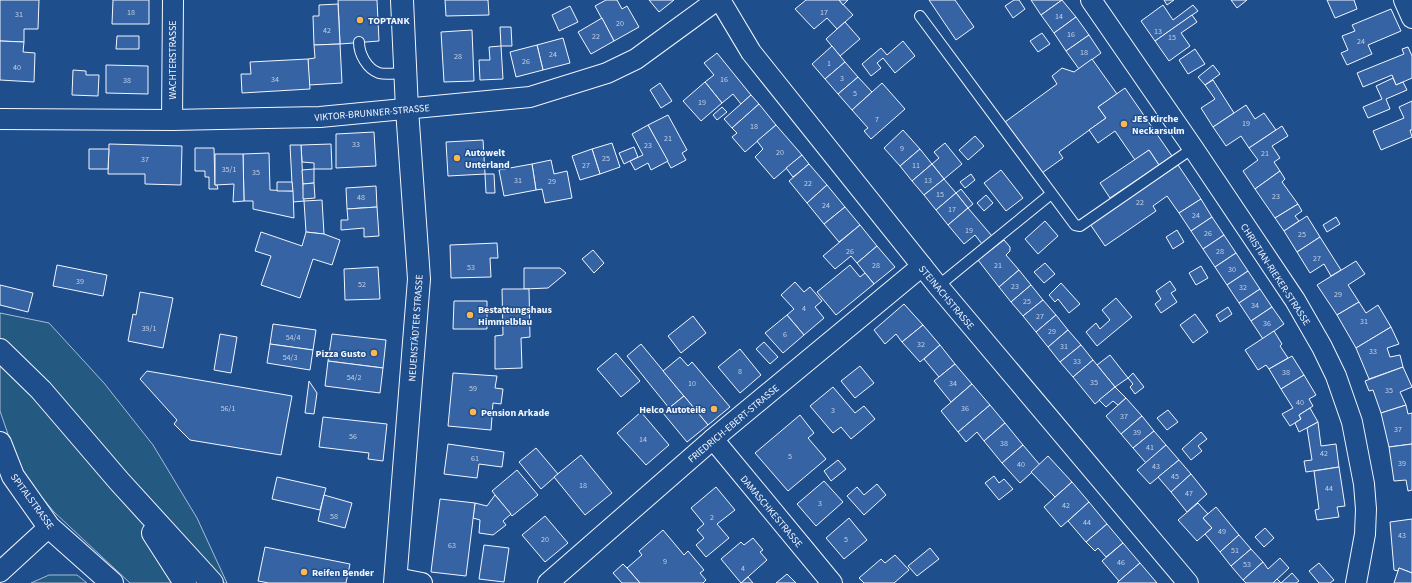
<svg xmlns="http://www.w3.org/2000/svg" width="1412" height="583" font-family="'Source Sans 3',sans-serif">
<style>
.green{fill:#245a82;stroke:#a8bbd7}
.building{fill:#3563a3;stroke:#f2f6ff}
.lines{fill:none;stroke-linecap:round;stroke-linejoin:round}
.lane-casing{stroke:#f2f6ff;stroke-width:12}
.street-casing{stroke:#f2f6ff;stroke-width:22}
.secondary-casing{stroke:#f2f6ff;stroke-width:24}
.highway-casing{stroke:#f2f6ff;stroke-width:24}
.lane{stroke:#1f4e8c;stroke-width:10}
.street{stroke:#1f4e8c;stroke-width:20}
.secondary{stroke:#1f4e8c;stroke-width:22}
.highway{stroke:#1f4e8c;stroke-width:22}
.poi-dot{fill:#ffb74d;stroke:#1f4e8c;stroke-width:1.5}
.labels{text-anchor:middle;stroke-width:3;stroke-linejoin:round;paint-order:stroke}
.number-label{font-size:8px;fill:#c3d1e8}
.poi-label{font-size:10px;font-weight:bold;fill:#f2f6ff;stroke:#1f4e8c;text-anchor:start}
.street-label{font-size:10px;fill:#f2f6ff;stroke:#1f4e8c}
</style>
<rect width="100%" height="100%" fill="#1f4e8c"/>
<!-- green -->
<g class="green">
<path d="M0,313L49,323L104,383L153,445L197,518L227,583H130L54,512L21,472L0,411Z"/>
<path d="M49,575H77L87,583H31Z"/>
</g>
<!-- building -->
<g class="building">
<path d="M0,0H39L38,29H24V42L0,41Z"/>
<path d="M113,0H149V24H112Z"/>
<path d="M338,0H377L379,41L340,44Z"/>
<path d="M445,0H488L489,15L446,16Z"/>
<path d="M606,0H617L622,9L627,6L639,27L614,41L595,6Z"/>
<path d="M649,0H674L659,12Z"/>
<path d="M806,0H839L853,15L837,29L827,18L814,29L795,9Z"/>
<path d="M839,0H848L843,5Z"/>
<path d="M929,0H955L974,27L956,40Z"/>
<path d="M1014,0H1019L1025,9L1013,18L1005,6Z"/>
<path d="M1031,0H1062L1041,15Z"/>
<path d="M1062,0L1076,17L1054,33L1041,15Z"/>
<path d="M1164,0H1174L1167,5Z"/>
<path d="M1231,0H1247L1237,8Z"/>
<path d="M1327,0H1354L1357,9L1335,18Z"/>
<path d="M338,4L340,44L314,45L313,16H319V5Z"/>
<path d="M1163,5L1173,20L1193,5L1198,11L1155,41L1141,21Z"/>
<path d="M570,6L578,22L559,31L552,15Z"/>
<path d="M1391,9L1401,31L1368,45L1372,54L1347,65L1341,53L1348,50L1342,36L1355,31L1352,25Z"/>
<path d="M1192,15L1197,22L1181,33L1190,46L1169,61L1155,41Z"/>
<path d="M1076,17L1089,35L1066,51L1054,33Z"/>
<path d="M602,18L614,41L591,54L578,32Z"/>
<path d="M845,22L860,39L840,56L826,39Z"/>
<path d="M500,27H511L512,46H501Z"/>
<path d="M472,30L474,81L444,82L441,32Z"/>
<path d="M1042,33L1050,44L1038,52L1030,41Z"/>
<path d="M1089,35L1101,53L1079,69L1066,51Z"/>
<path d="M117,36H139V49H116Z"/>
<path d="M563,38L570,63L543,70L537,45Z"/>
<path d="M0,41L24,42L23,52L35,53L34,82L0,80Z"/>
<path d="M903,41L915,56L895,73L883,58L877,63L881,68L871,76L862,64L881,48L887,55Z"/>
<path d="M340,44L342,83L309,85L308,59L315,58L314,45Z"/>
<path d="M537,45L543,70L516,77L510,52Z"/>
<path d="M501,46L503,79L480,80L479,60H490L489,47Z"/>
<path d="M832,46L845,62L825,79L812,64Z"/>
<path d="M1408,47L1412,56V78L1396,85L1392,75L1363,87L1357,73L1404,54L1402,49Z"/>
<path d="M1195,49L1205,64L1188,74L1179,60Z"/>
<path d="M717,53L751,95L741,104L733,94L722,103L705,82L714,75L704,63Z"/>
<path d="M308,59L310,89L242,93L241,74H251L250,62Z"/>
<path d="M1092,59L1117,94L1098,107L1106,118L1059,152L1063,158L1042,173L1005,122L1057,84L1052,76L1062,68L1074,72Z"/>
<path d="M845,62L858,77L838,94L825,79Z"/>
<path d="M106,65L148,66V94L106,93Z"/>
<path d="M1213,65L1220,74L1205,85L1198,77Z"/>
<path d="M73,70L86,71V75H99L98,96L72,95Z"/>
<path d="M858,77L872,92L852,110L838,94Z"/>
<path d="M1393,78L1396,85L1403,82L1407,90L1386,99L1390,109L1368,118L1363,107L1382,99L1376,86Z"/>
<path d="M1213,80L1234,113L1213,127L1201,108L1215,99L1205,85Z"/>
<path d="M705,82L722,103L701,121L683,101Z"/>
<path d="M660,83L672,101L661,108L650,90Z"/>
<path d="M882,83L905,109L871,139L864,131L868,128L852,110Z"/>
<path d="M1125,88L1172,156L1159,165L1149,150L1135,160L1115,131L1098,143L1089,130L1106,118L1098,107Z"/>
<path d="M751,95L759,104L732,128L724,119Z"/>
<path d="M1412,101V130H1410L1412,137L1381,150L1373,131L1404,118L1399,107Z"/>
<path d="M759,104L776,125L745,152L732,137L737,133L732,128Z"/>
<path d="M1246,105L1255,119L1264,113L1276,130L1249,148L1241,136L1226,146L1213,127Z"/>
<path d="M722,107L727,112L717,120L713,115Z"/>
<path d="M668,115L687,150L682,153L686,160L671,168L648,125Z"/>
<path d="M648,125L668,161L651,170L648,163L635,170L630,161L643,155L632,134Z"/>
<path d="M776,125L802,155L774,179L755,157L763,149L757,141Z"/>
<path d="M1282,126L1288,136L1272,146L1280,158L1274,162L1280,171L1255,189L1243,171L1258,160L1249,148Z"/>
<path d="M903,130L920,149L900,166L884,148Z"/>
<path d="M374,132L376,166L336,168V134Z"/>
<path d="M975,136L984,146L968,160L959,150Z"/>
<path d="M483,140L485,174L448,176L446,142Z"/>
<path d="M612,143L620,167L600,174L592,149Z"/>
<path d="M945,143L962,164L944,179L932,164L939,158L934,152Z"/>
<path d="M109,144L182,146L181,185L145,184V174H108Z"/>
<path d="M331,144L332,169H314V163L302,162L301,145Z"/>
<path d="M290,145H301L304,201L293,202Z"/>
<path d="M634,147L638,157L624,164L619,153Z"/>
<path d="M195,148H214L215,185H217L218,189H209V177H205V171H195Z"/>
<path d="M89,149H109L108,169H89Z"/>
<path d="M592,149L600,174L580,180L572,156Z"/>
<path d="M920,149L932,164L912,181L900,166Z"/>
<path d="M1149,150L1159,165L1110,198L1100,183Z"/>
<path d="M269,153L270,190L293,191L294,218L253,209V201H244L243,154Z"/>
<path d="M215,154H243L244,201L233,202L234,184L215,185Z"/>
<path d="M802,155L809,164L793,177L786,168Z"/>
<path d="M551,160L554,174L567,171L572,198L545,203L542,189L536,190L532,164Z"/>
<path d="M532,164L536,190L504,196L499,170Z"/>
<path d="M809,164L827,185L807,203L789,181Z"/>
<path d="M932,164L944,179L924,195L912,181Z"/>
<path d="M1178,165L1201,199L1179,213L1167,196L1153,206L1156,211L1105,246L1090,224Z"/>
<path d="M314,169V183L303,184L302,170Z"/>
<path d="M1001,170L1023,198L1006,211L984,183Z"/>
<path d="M1280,171L1285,179L1282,182L1298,204L1275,218L1255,189Z"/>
<path d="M485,174H494L495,193H486Z"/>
<path d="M971,174L975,180L965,188L960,182Z"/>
<path d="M944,179L956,193L936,210L924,195Z"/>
<path d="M277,182H292L293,191H277Z"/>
<path d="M314,183L315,198L303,199V184Z"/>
<path d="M827,185L845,207L824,224L807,203Z"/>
<path d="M376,186L377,207L347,209L346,188Z"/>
<path d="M961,189L973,204L968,208L956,193Z"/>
<path d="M956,193L968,208L948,225L936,210Z"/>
<path d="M986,195L993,203L984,211L977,203Z"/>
<path d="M1201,199L1212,217L1191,231L1179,213Z"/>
<path d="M322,200L324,234L306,232L304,201Z"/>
<path d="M1298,204L1302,211L1295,216L1299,221L1284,231L1275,218Z"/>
<path d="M377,207L379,236L364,237V228L341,230V220H348L347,209Z"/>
<path d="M845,207L860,225L839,242L824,224Z"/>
<path d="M968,208L992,236L982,244L975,235L964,244L948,225Z"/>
<path d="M1307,216L1320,237L1297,252L1284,231Z"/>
<path d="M1212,217L1224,235L1203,249L1191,231Z"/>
<path d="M1336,217L1340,224L1327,232L1323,225Z"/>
<path d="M1045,221L1058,236L1038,254L1025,239Z"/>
<path d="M860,225L877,246L857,263L851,256L835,269L823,256Z"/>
<path d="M1177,230L1184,242L1173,249L1166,237Z"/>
<path d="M261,232L302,246L306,232L324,234L340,240L332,265L313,259L300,298L261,285L271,256L255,251Z"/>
<path d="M1224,235L1236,253L1215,267L1203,249Z"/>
<path d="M1320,237L1341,270L1331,276L1324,264L1310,273L1297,252Z"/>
<path d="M1004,240L1010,247V251L1006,255L1019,270L999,287L978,260Z"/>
<path d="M497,243L498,258H490L491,277L451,278L450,245Z"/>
<path d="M877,246L895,267L874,284L857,263Z"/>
<path d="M593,250L604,263L594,273L582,259Z"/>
<path d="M1236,253L1248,271L1227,285L1215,267Z"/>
<path d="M1356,261L1365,274L1348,285L1359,302L1337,315L1317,285Z"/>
<path d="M1045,263L1055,274L1044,283L1034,272Z"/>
<path d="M57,265L107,275L103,296L53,286Z"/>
<path d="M850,265L860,277L865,273L874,284L836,315L817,292Z"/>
<path d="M1201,266L1208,278L1196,285L1189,273Z"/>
<path d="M378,267L380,299L345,300L344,269Z"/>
<path d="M524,268H560L566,273L548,288L524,289Z"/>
<path d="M1019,270L1031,285L1011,302L999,287Z"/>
<path d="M1248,271L1260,289L1239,303L1227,285Z"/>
<path d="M1170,281L1176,290L1171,293L1177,302L1161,313L1155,304L1161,299L1156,291Z"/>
<path d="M795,282L804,292L810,287L822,301L815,307L824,318L804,335L787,315L794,309L781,295Z"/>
<path d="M1061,283L1080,304L1069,313L1058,299L1055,302L1049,295Z"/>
<path d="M0,285L33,293L28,312L0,305Z"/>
<path d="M1031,285L1043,300L1023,316L1011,302Z"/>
<path d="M502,289H529L530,337L521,338L522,368L495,369V336L503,335Z"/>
<path d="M1260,289L1272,307L1251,321L1239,303Z"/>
<path d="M140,292L173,298L163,348L128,341L133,314L136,315Z"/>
<path d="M1116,298L1132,317L1097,346L1086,332L1096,323L1100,329L1110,320L1102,310Z"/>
<path d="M1043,300L1056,315L1036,332L1023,316Z"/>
<path d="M454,301H487V329H453Z"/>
<path d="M1359,302L1366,313L1378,305L1391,327L1356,348L1337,315Z"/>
<path d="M904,304L923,325L902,342L896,334L885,344L874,330Z"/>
<path d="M1228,307L1232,314L1220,322L1216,315Z"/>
<path d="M1272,307L1284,324L1263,339L1251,321Z"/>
<path d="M1195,314L1208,332L1193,343L1180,325Z"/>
<path d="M787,315L804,335L783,353L765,333Z"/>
<path d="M1056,315L1068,330L1048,347L1036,332Z"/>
<path d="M693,316L706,333L681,353L668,336Z"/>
<path d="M273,324L316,330L313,350L270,344Z"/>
<path d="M923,325L940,345L920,362L902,342Z"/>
<path d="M1391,327L1399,344L1387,348L1390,357L1400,355L1403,367L1369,379L1356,348Z"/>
<path d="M1068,330L1081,345L1060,362L1048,347Z"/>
<path d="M1274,331L1282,344L1280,346L1288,358L1269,369L1266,365L1258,370L1245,350Z"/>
<path d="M220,334L237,337L231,373L214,370Z"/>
<path d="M332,334L386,340L383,368L328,361Z"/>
<path d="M764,342L778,357L770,364L756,349Z"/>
<path d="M270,344L313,350L310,370L267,363Z"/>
<path d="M641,344L684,396L669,408L627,356Z"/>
<path d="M940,345L955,364L939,377L924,359Z"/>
<path d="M1081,345L1093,360L1073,377L1060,362Z"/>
<path d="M740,349L761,375L740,393L718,367Z"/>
<path d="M616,353L640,381L621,397L597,369Z"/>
<path d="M1110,355L1128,378L1115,387L1097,365Z"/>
<path d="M1292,356L1304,375L1281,389L1269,369Z"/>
<path d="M680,357L688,366L692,362L730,407L708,425L663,371Z"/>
<path d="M1093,360L1115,387L1095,404L1073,377Z"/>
<path d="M328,361L383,368L380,393L325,386Z"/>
<path d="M955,364L972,384L951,402L934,381Z"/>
<path d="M860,366L874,383L855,398L841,381Z"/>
<path d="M1403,367L1412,387L1400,392L1406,405L1381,413L1373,390L1369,391L1365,381Z"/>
<path d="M147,371L292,396L281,455L190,440L174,424L177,420L140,379Z"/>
<path d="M453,373L497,376L495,388L503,389L501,404L493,403L491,430L448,426Z"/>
<path d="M1133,373L1144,387L1135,394L1130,387L1133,384L1128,378Z"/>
<path d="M1304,375L1316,395L1309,399L1313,406L1299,415L1301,419L1290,426L1282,414L1293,408L1281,389Z"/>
<path d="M309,381L317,393L314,414L305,413Z"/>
<path d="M972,384L990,405L958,432L941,411Z"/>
<path d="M833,387L855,413L864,406L875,419L851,439L841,427L833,433L810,406Z"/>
<path d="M1115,387L1126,398L1118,405L1113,401L1106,407L1099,400Z"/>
<path d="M684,396L708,425L687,442L663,413Z"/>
<path d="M1126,398L1142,416L1121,434L1106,416Z"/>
<path d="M990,405L1005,423L984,441L977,432L966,442L958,432Z"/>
<path d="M1406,405L1408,414L1412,413V444L1389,447L1381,413Z"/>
<path d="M1310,408L1318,422L1299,432L1295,423L1301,419L1299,415Z"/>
<path d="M1168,410L1178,422L1167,430L1157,418Z"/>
<path d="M641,412L669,445L646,465L617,433Z"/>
<path d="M800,415L814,433L808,438L826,459L788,491L755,453Z"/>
<path d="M1142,416L1154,431L1133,448L1121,434Z"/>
<path d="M323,417L387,424L383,461L368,459L369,453L319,447Z"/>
<path d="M1318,422L1321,446L1336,444L1339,467L1306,472L1304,461L1312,460L1307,428Z"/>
<path d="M1005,423L1023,445L1002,463L984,441Z"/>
<path d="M1154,431L1166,445L1146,463L1133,448Z"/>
<path d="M1201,432L1207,439L1198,446L1202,451L1191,460L1182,449Z"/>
<path d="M448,444L504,452L502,467L479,464L477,478L444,474Z"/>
<path d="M1412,444V490L1408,491L1406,480L1394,481L1389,447Z"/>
<path d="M1023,445L1040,465L1020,483L1002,463Z"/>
<path d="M1166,445L1179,460L1150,484L1137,470Z"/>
<path d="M536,448L558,474L541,489L519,462Z"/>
<path d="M581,455L612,493L585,515L554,477Z"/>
<path d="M1048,456L1072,482L1055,497L1031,472Z"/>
<path d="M838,460L846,469L831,481L824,471Z"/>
<path d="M1179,460L1191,474L1171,492L1158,477Z"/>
<path d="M1339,467L1345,506L1337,507L1339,517L1317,520L1315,510L1319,509L1314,471Z"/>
<path d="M517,470L538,495L512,516L492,491Z"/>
<path d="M1191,474L1207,494L1187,512L1171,492Z"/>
<path d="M994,476L999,483L1004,479L1013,489L999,500L985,483Z"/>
<path d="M277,477L326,488L320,510L272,499Z"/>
<path d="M824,481L843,502L816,526L797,504Z"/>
<path d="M1072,482L1089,502L1061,527L1044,507Z"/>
<path d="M877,484L886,495L864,515L847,496L857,487L864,495Z"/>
<path d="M716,487L735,510L717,524L729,538L706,557L696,545L704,538L697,530L704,524L691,508Z"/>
<path d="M324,495L352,503L345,528L318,521Z"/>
<path d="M495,495L511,514L503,521L506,525L493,535L479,533L480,520L473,518L475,503L487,506Z"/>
<path d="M440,499L475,503L466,576L431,572Z"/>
<path d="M1089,502L1107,524L1086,542L1068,521Z"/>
<path d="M1198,503L1208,514L1203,518L1212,528L1197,541L1178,520Z"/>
<path d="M1216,507L1239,535L1220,552L1205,534L1212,528L1203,518Z"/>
<path d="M545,516L568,543L545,562L522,535Z"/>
<path d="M849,518L867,540L844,559L826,538Z"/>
<path d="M1412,519V573L1399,568L1398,571L1394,570L1390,522Z"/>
<path d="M1107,524L1123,543L1106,557L1098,548L1095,551L1086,542Z"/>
<path d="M1265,528L1274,538L1264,547L1255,537Z"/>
<path d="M663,530L684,555L688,551L704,570L700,573L706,580L703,583H640L627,568L642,555L639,551Z"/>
<path d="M1239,535L1251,549L1231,566L1220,552Z"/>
<path d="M753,538L763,550L760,552L767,560L741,583L721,559L741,542L744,545Z"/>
<path d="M1123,543L1140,563L1119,581L1102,561Z"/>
<path d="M484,545L509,548L504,582L479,579Z"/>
<path d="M265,547L350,564L346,583H269L258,581Z"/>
<path d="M930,548L939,559L917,576L908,566Z"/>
<path d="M1251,549L1263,562L1243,580L1231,566Z"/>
<path d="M895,555L909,570L894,583H864L859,578L881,559L885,563Z"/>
<path d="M1280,558L1289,568L1273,583H1246L1243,580L1263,562L1268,569Z"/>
<path d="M1140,563L1157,583H1117L1119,581Z"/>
<path d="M1319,563L1334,580L1330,583H1319L1309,571Z"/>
<path d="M623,564L627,568L640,583H622L613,573Z"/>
<path d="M1399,568L1412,573V583H1394Z"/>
<path d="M1292,573L1299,581L1296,583H1273L1277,579L1281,583Z"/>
<path d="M787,574L796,583H776Z"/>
<path d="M748,577L753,583H740H741Z"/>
</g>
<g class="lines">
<!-- lane casing -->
<g class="lane-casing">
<g id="lane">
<path d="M920,16L1075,225L1080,226L1193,148"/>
<path d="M359,42C359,54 367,69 379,73C386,75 397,73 405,73"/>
<path d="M938,286L1051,194"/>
</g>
</g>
<!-- street casing -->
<g class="street-casing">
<g id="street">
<path d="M720,0L751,52L938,286L1188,583"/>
<path d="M1091,0L1193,148L1295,300L1322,347L1336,376L1352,422L1364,484L1366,509L1365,534L1356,583"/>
<path d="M1404,0L1412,18"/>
<path d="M0,119L172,120L320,117L530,97L607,73L636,59L717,0"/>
<path d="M172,120L173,0"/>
<path d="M713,439L832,583"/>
<path d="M0,572L49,527"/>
<path d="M396,578L422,583"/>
<path d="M548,583L713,439L922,266"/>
</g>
</g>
<!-- secondary casing -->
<g class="secondary-casing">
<g id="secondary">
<path d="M0,443L13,476L49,527L112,583"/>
<path d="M395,583L419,279L407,109L402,0"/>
</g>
</g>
<!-- highway casing -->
<g class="highway-casing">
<g id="highway">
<path d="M0,350L41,390L119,481L212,583"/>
<path d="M153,533L185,583"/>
</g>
</g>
<!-- lane -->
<use href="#lane" class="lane"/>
<!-- street -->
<use href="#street" class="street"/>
<!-- secondary -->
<use href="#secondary" class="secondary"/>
<!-- highway -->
<use href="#highway" class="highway"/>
</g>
<!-- markers -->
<g class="poi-dot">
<circle cx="360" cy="20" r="4"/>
<circle cx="1124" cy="124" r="4"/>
<circle cx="457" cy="158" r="4"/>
<circle cx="470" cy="315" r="4"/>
<circle cx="374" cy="353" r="4"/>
<circle cx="714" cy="409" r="4"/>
<circle cx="473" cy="412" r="4"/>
<circle cx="304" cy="572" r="4"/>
</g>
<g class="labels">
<!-- number labels -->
<g class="number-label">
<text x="131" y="15">18</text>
<text x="824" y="15">17</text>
<text x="19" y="17">31</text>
<text x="1059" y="19">14</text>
<text x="620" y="26">20</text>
<text x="327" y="33">42</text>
<text x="1158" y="34">13</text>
<text x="1071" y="37">16</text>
<text x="596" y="39">22</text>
<text x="1172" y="40">15</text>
<text x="1361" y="44">24</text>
<text x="1084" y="55">18</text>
<text x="553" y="57">24</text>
<text x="458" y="59">28</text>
<text x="526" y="64">26</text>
<text x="829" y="66">1</text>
<text x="17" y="70">40</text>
<text x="842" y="81">3</text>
<text x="275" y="82">34</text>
<text x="724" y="82">16</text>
<text x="127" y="83">38</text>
<text x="855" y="96">5</text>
<text x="702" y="105">19</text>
<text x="877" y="122">7</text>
<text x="1246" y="126">19</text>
<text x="754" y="129">18</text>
<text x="668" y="141">21</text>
<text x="356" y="147">33</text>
<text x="648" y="148">23</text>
<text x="902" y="151">9</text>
<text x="780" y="155">20</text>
<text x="1265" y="156">21</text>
<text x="606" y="161">25</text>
<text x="145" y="162">37</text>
<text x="586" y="168">27</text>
<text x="916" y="168">11</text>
<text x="229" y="172">35/1</text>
<text x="256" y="175">35</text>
<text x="518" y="183">31</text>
<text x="928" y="183">13</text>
<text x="552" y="184">29</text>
<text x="808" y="186">22</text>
<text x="940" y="197">15</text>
<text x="1276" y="199">23</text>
<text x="361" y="200">48</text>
<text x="1140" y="205">22</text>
<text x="826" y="208">24</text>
<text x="952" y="212">17</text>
<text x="1196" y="218">24</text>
<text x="969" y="233">19</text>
<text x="1208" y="236">26</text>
<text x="1302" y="237">25</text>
<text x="850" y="254">26</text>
<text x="1220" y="254">28</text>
<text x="1317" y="261">27</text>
<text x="876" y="268">28</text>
<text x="998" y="268">21</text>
<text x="471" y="270">53</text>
<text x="1232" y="272">30</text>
<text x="80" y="284">39</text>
<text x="362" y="287">52</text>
<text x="1015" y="289">23</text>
<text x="1243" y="290">32</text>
<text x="1338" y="297">29</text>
<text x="1027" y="304">25</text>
<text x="1255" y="308">34</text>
<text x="804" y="311">4</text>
<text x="1040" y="319">27</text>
<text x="1364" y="324">31</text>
<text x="1267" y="326">36</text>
<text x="149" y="331">39/1</text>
<text x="1052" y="334">29</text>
<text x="785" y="337">6</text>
<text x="293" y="340">54/4</text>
<text x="921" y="347">32</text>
<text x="1064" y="349">31</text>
<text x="1373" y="354">33</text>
<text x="290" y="360">54/3</text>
<text x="1077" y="364">33</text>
<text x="740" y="374">8</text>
<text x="1286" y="375">38</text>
<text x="354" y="380">54/2</text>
<text x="1094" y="385">35</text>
<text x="692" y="386">10</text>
<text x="953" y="386">34</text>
<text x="473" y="391">59</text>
<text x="1389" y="393">35</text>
<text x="1300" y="405">40</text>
<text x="228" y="411">56/1</text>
<text x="965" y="411">36</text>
<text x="833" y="413">3</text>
<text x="1124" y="419">37</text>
<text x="1398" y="432">37</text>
<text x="1137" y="435">39</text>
<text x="353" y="439">56</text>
<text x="643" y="442">14</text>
<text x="1004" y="446">38</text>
<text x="1150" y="450">41</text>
<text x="1324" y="456">42</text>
<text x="790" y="459">5</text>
<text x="475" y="461">61</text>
<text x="1402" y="466">39</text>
<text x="1021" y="467">40</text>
<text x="1156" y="469">43</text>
<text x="1175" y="479">45</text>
<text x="583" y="488">18</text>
<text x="1329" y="491">44</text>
<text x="1189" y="496">47</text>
<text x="820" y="506">3</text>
<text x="1066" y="508">42</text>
<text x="334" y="519">58</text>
<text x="712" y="520">2</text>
<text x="1087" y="525">44</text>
<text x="1222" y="534">49</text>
<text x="1402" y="538">43</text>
<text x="545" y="542">20</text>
<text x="846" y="542">5</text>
<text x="452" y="548">63</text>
<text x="1235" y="553">51</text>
<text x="665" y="564">9</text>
<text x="1121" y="565">46</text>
<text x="1247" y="567">53</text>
<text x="743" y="571">4</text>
</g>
<!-- poi labels -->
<g class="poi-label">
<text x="368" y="24">TOPTANK</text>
<text x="1132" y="122">JES Kirche<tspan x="1132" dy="12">Neckarsulm</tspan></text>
<text x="465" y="156">Autowelt<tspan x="465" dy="12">Unterland</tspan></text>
<text x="478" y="313">Bestattungshaus<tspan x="478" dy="12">Himmelblau</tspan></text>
<text x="366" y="357" text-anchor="end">Pizza Gusto</text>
<text x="706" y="413" text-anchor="end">Helco Autoteile</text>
<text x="481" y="416">Pension Arkade</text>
<text x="312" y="576">Reifen Bender</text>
</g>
<!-- street labels -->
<g class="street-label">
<text transform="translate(172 60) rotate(-90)" y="4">WACHTERSTRASSE</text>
<text transform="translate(372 112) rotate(-5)" y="4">VIKTOR-BRUNNER-STRASSE</text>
<text transform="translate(1276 274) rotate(57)" y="4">CHRISTIAN-RIEKER-STRASSE</text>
<text transform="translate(947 297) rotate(50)" y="4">STEINACHSTRASSE</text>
<text transform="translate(415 328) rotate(-86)" y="4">NEUENSTÄDTER STRASSE</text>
<text transform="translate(733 423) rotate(-40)" y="4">FRIEDRICH-EBERT-STRASSE</text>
<text transform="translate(33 501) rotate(54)" y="4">SPITALSTRASSE</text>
<text transform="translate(772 511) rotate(50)" y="4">DAMASCHKESTRASSE</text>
</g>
</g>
</svg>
